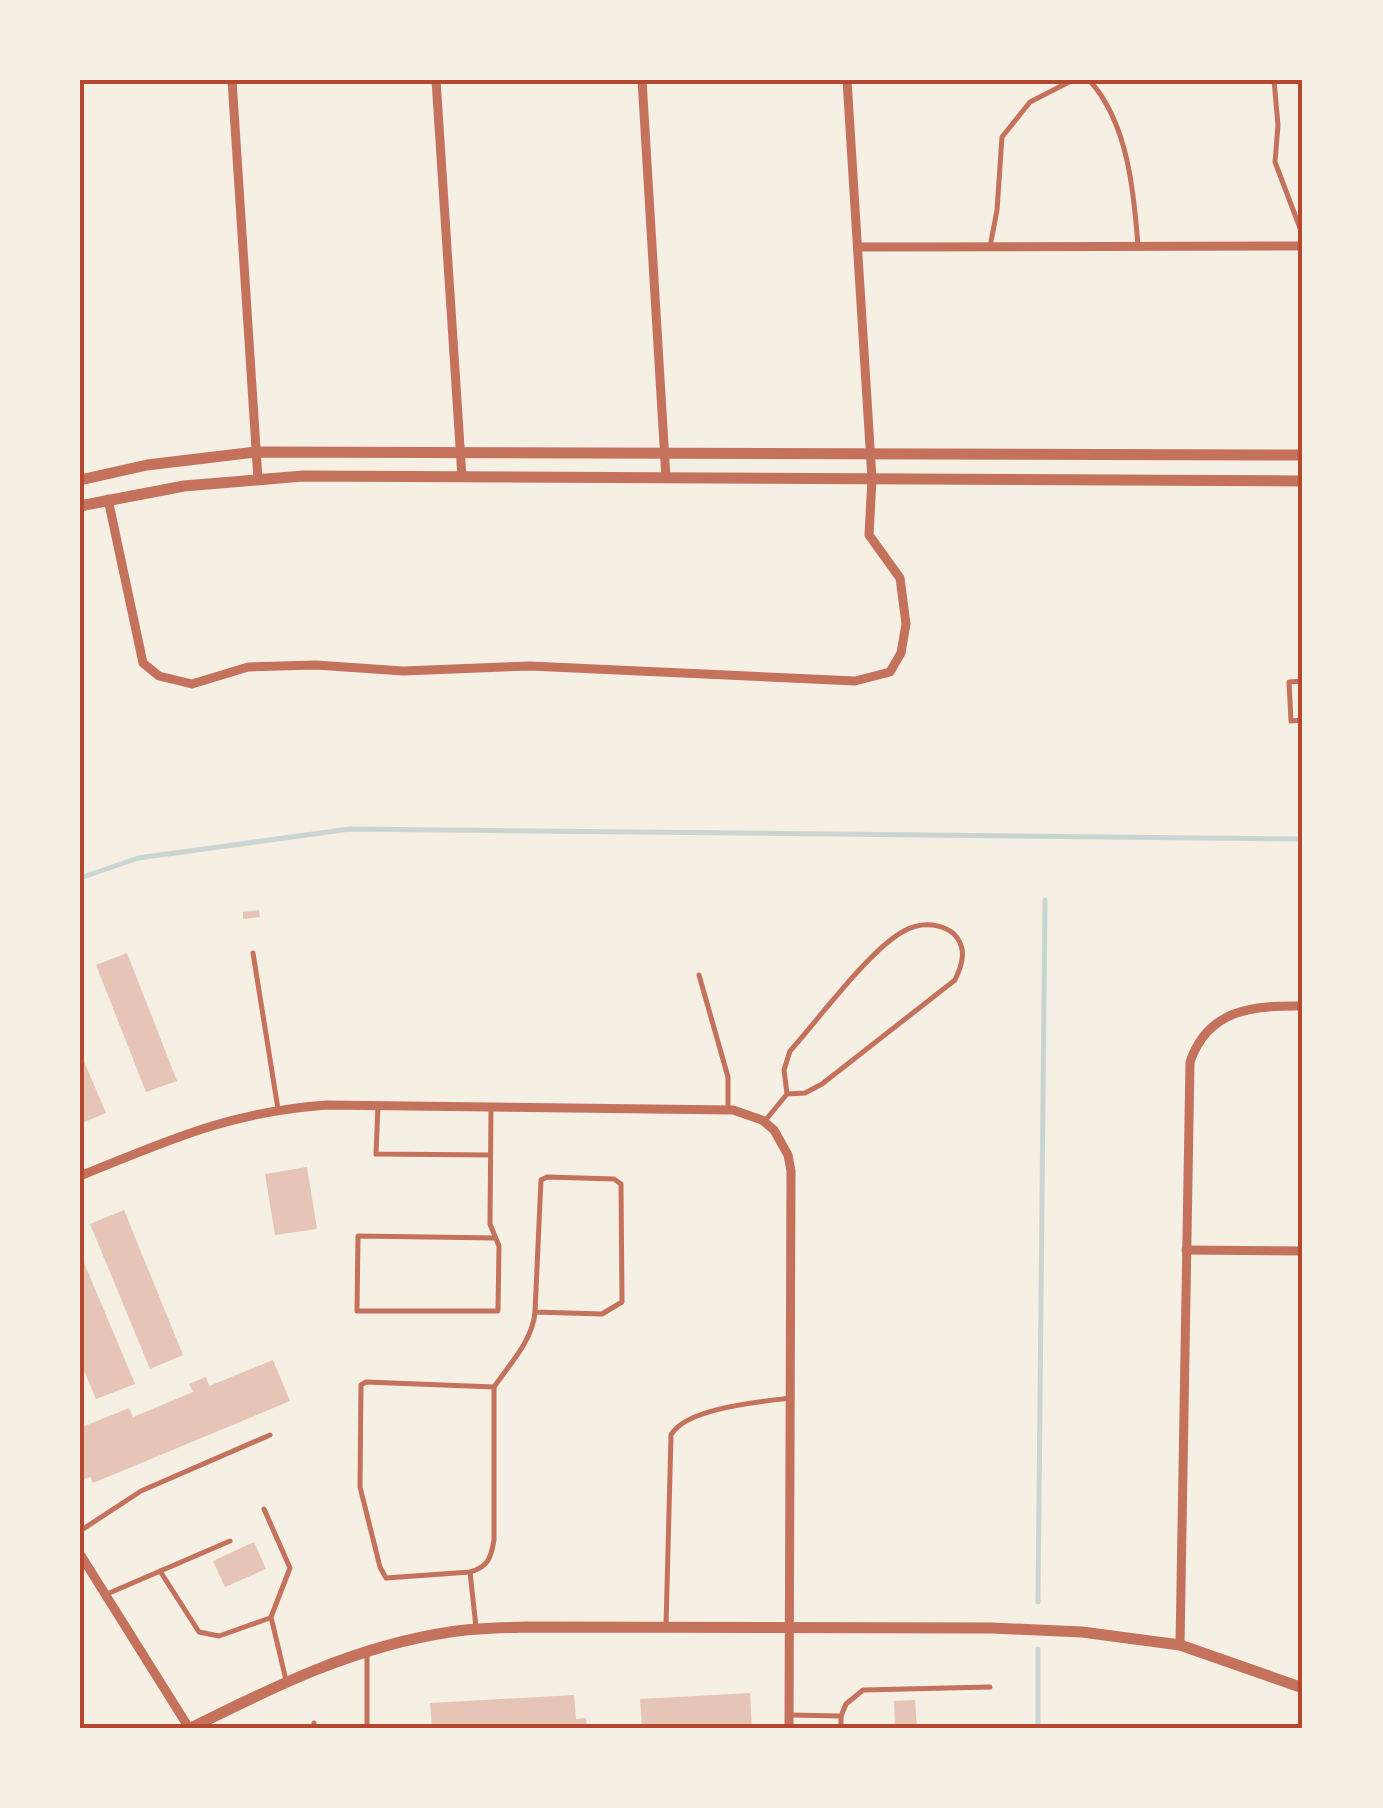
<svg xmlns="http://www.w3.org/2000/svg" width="1383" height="1808" font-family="'PT Sans Narrow',sans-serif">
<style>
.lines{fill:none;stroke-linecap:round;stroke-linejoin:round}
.stream{stroke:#c9d6d2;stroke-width:5}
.building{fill:#e6c5b7}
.service{stroke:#c5725c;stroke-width:5}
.minor{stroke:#c5725c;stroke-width:9}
.tertiary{stroke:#c5725c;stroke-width:11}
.neatline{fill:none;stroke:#b5482f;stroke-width:4}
</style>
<rect width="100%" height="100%" fill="#f6efe4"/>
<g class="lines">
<!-- stream -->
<g class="stream">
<path d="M80,878L138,858L350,829L1303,839"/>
<path d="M1038,1602L1045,900"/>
<path d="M1038,1649V1728"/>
</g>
</g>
<!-- building -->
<g class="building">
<path d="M259,910L260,917L243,919V912Z"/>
<path d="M127,953L177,1081L146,1092L96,965Z"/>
<path d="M80,1052L106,1113L80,1124Z"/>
<path d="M307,1167L317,1229L275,1235L265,1174Z"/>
<path d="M124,1210L183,1355L150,1369L90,1224Z"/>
<path d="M80,1253L135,1384L96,1399L80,1361Z"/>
<path d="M273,1360L290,1401L93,1483L90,1477L82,1480L80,1428L129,1408L133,1417L193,1392L189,1384L206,1377L209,1386Z"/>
<path d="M254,1542L266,1569L225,1587L213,1561Z"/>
<path d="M750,1693L752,1728H642L640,1699Z"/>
<path d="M574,1695L576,1719L586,1718L587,1728H432L430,1703Z"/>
<path d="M915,1700L917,1728H895L894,1701Z"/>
</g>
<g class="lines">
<!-- service -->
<g class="service">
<path d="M1089,80C1128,122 1134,193 1138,246"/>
<path d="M1274,80L1278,125L1275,162L1303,236"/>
<path d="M990,247L997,210L1002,137L1030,102L1073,80"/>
<path d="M1303,681L1289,682L1291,721L1303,720"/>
<path d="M253,953L278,1109"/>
<path d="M699,975L728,1077V1109"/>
<path d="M378,1105L376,1154L489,1155"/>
<path d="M491,1109L490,1224L499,1246L498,1311H357L358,1236L496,1238"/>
<path d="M764,1122L787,1094L805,1093L822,1084L955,980C959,971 964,960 962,949C956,923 924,920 904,931C870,949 818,1020 790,1051L784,1070L787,1094"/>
<path d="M494,1387C509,1365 533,1340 535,1312L602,1314L622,1302L621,1184L614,1179L547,1177L541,1180L535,1312"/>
<path d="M264,1509L290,1568L271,1617L286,1680"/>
<path d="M80,1531L141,1491L270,1435"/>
<path d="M160,1571L199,1632L219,1636L270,1618"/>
<path d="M470,1572L386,1578L380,1567L360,1487L361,1385L366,1382L494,1387V1540C491,1558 488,1567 470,1572L476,1627"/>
<path d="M107,1594L230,1541"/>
<path d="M666,1626L671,1435C686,1408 760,1402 790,1398"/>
<path d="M367,1654V1728"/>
<path d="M789,1715L841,1716V1728"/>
<path d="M841,1716L846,1704L863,1690L990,1687"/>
<path d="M314,1728V1723"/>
</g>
<!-- minor -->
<g class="minor">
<path d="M232,80L258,479"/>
<path d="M436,80L462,477"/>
<path d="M642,80L666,478"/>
<path d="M858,247L1303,246"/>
<path d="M108,499L143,663L159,676L192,684L248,667L316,665L403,671L530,666L855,681L890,672L901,653L906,624L900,578L869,535L872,479L847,80"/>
<path d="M80,1176C169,1140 229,1112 327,1105L733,1110L762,1120L774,1130L788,1155L791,1171L789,1728"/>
<path d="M1186,1250L1303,1251"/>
<path d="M80,1554L189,1728"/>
<path d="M1180,1645L1190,1062C1208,1009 1253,1005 1303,1006"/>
</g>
<!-- tertiary -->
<g class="tertiary">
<path d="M80,480L147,465L256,452L1303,455"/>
<path d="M80,506L184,486L303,476L1303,481"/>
<path d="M191,1728C275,1686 356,1646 450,1632C475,1628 501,1628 526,1627L992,1628L1082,1632L1180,1645L1303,1688"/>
</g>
</g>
<!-- border -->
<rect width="1383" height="1808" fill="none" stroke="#f6efe4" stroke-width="165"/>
<rect x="82" y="82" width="1218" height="1644" class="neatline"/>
</svg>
